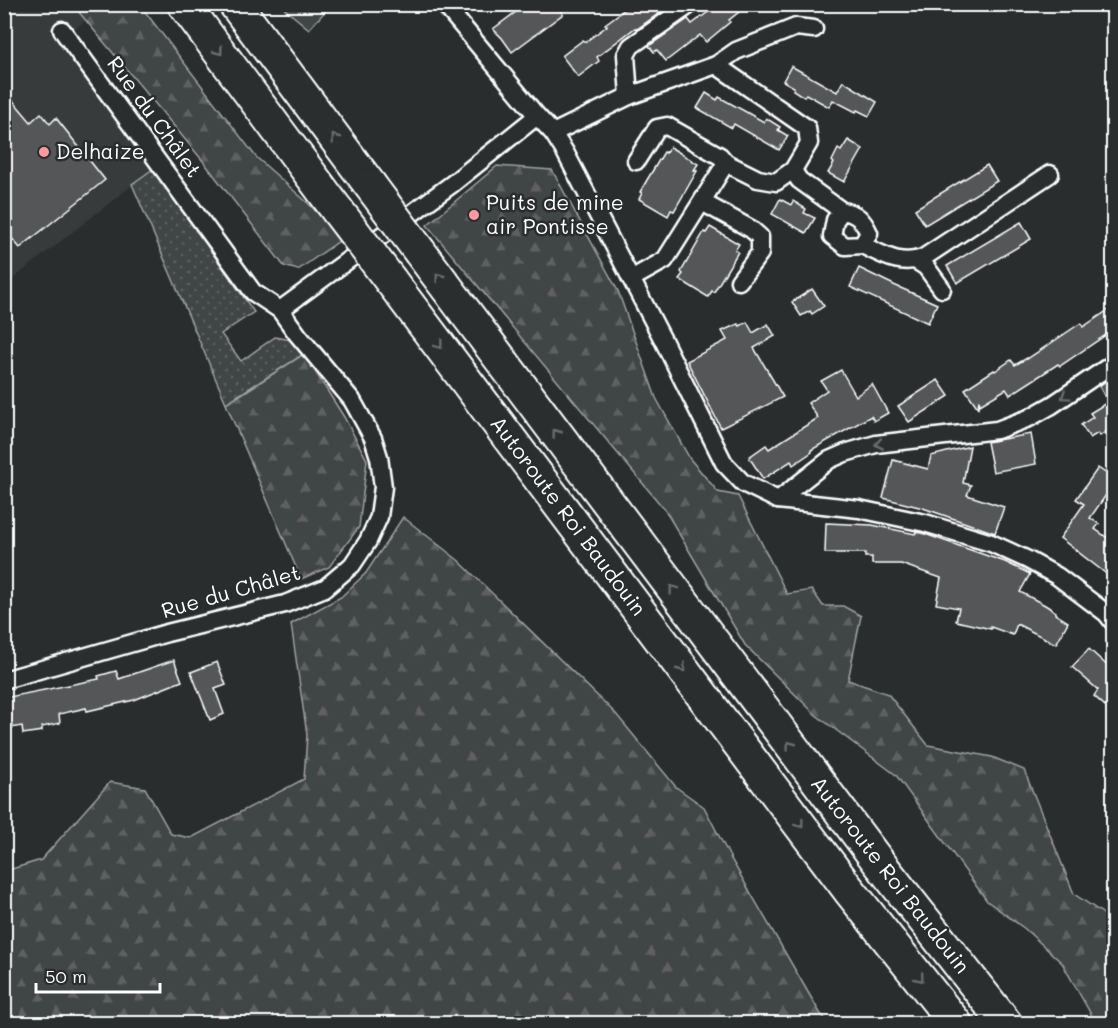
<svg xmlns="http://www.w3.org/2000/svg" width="1118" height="1028" font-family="Mali,sans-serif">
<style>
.built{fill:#373a3b}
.green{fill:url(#green-dots);stroke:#a0a2a2;stroke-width:1.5}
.forest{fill:url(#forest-firs);stroke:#a0a2a2;stroke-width:1.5}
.building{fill:#555758;stroke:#fff;stroke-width:1.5}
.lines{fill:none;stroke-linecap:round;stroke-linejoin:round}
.minor-casing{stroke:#fff;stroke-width:21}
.motorway-casing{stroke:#fff;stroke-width:36}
.minor{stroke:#2a2d2e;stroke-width:16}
.motorway{stroke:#2a2d2e;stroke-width:32}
.motorway-bridge-casing{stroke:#fff;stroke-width:36;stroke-linecap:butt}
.motorway-bridge{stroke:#2a2d2e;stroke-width:32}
.oneway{stroke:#6a6c6d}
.poi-dot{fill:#ff9aa2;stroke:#2a2d2e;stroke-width:2}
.labels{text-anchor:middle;stroke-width:5;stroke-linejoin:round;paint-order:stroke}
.street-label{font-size:21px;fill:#fff;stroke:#2a2d2e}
.poi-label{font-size:21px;fill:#fff;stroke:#2a2d2e;text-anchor:start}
</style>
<defs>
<pattern id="green-dots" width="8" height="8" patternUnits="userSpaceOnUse" patternTransform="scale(1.5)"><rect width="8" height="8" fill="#414445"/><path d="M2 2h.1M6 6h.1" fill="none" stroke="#5e6061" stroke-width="1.8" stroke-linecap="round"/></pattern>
<pattern id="forest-firs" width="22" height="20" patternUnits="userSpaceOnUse" patternTransform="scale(1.5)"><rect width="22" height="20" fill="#414445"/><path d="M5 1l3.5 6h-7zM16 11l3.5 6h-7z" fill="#5e6061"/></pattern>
</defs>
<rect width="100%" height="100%" fill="#2a2d2e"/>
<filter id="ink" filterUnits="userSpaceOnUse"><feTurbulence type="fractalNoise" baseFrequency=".0167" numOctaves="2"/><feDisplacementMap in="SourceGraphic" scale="12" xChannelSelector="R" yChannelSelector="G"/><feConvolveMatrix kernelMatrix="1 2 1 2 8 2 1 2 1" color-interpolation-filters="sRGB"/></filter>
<g filter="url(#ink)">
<!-- built -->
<path class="built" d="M5,5H73L85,21L61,40L153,169L5,285Z"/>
<!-- green -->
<path class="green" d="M153,169L254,312L221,334L241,361L275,337L291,340L304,354L226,403L132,184Z"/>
<!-- forest -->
<g class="forest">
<path d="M73,5H140L256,157L309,204L321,217L339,241L298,270L284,266L203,161Z"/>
<path d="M280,5H331L309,29Z"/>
<path d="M497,166L552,170L618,291L656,398L690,459L718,492L738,496L787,594L812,590L823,606H843L861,616L848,680L888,694L928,745L992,757L1024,770L1074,894L1111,919L1113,925V1023H1096L1062,963L1025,929L987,901L896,775L816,715L745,645L665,510L427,225Z"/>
<path d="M304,354L344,417L367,460L359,527L329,567L301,579L226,404Z"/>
<path d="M403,517L458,560L616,714L676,787L704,807L731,859L820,1013L829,1023H5V871L41,860L110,782L145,788L171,834L191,838L304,779L307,735L291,624L341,597L366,573Z"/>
</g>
<!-- building -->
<g class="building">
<path d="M524,4H556L563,14L512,52L502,38L493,29L517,11V7L524,6Z"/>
<path d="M632,4H672L637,29L635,28L597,57L599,61L578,77L562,56L583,40L585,42L607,26L605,24Z"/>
<path d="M719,4H749L729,20L730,22L706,42L700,35L666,61L657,50L654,52L649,46L688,19L692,24Z"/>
<path d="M791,66L837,92L843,81L877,102L869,116L857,110L856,112L833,100L829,107L806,94L804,97L793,90L794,87L783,81Z"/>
<path d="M4,90L31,122L41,113L50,124L56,118L105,180L20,248L4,229Z"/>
<path d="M706,93L717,100L719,97L764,122L766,118L780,127L778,130L788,136L779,150L734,124L732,128L697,108Z"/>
<path d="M848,140L863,149L844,182L828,173L834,163L832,161L838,149L841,151Z"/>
<path d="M670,147L698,164L694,170L697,171L674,211L671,210L668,216L639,199L642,193L640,192L647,180L664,152L666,153Z"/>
<path d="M987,165L997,181L925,225L915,209Z"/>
<path d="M780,199L791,205L793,201L806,209L804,213L815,218L806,233L772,214Z"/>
<path d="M1021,222L1031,239L957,283L947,266Z"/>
<path d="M710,227L739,244L735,250L738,252L714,292L712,291L708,297L679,279L683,274L681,272L704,232L706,233Z"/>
<path d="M859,268L896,286L937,304L928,323L850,287Z"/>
<path d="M812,289L824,306L812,314L810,311L801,316L792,302Z"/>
<path d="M1113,307V330L1060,366L1058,364L1010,395L1006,389L980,405L979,400L978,408L965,389L994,370L995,371L1011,360L1015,365L1027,358V359L1081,323L1083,327Z"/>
<path d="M747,322L753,333L768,324L775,336L754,348L783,397L721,428L687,361L727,340L722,331L738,324L740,326Z"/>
<path d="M841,370L856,396L872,384L888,413L874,421L871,416L811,450L812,452L793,465L791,461L763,479L749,457L766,445L769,449L818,418L808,403L827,390L821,381Z"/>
<path d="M1113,376V426L1100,436L1098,433L1090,438L1081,425L1093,417L1090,413L1108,402L1099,386Z"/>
<path d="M938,380L949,396L909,422L898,406Z"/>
<path d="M1031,434L1036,464L993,472L987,442Z"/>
<path d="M970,446L963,483L971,485L967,495L1004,507L995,533L923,508L883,498L893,460L928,469L931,456Z"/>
<path d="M1098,468L1113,478V485L1090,518L1099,524L1095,529L1113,542V579L1060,538L1084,504L1076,499Z"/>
<path d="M826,523L872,525L915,534L916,532L922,533L1005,562L1030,574L1020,592L1045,605L1056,612L1055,614L1068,622L1056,644L1017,624L1013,635L991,627V629L956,621L959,608L936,604L941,578L901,564H872V557H865V553H825Z"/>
<path d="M1089,649L1113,671V713L1094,696L1098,690L1072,667Z"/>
<path d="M174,660L182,681L134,700L87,711L86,708L59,714L60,723L42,727V731L23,734L22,726L4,729V698L99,679L98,676L116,671L119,679Z"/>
<path d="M217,662L226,685L215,689L224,714L210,720L191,672Z"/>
</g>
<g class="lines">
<!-- minor casing -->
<g class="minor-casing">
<g id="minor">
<path d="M444,4L537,116L553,133L565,152L663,340L724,463L743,483L778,500L859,509L925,523L991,543L1028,560L1057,576L1106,613L1114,623"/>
<path d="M62,30L253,292L280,310"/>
<path d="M716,65L807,128L809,143L793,170L799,180L842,211L835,220L832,236L845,246L862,245L869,233C863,220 857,213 842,211"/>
<path d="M629,96L626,55L631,46L691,4"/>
<path d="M553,133L629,96L716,65L736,51L796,27L814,29"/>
<path d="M636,161L657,128L667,126L720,156L726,163"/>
<path d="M702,202L751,229L760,237V253L739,281"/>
<path d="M862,245C884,255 899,266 923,258L1050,174"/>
<path d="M915,260L926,267L942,289"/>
<path d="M631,279L665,260L726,163L758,179L776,182L793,170"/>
<path d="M778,500L829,460L845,453L876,444L997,430L1029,418L1052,405L1114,363"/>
<path d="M4,680L167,633L285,604L325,588L352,565L368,541L379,517L383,487L379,457L373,438L352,400L298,335L280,310L452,184L537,116"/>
</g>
</g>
<!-- motorway casing -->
<g class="motorway-casing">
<g id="motorway">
<path d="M184,4L337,210"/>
<path d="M235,4L370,185"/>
<path d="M420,252L877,860L1006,1024"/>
<path d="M391,281L849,890L956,1024"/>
</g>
</g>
<!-- minor -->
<use href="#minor" class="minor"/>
<!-- motorway -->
<use href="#motorway" class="motorway"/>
<!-- motorway-bridge casing -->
<g class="motorway-bridge-casing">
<g id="motorway-bridge">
<path d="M370,185L420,252"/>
<path d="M337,210L391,281"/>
</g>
</g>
<!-- motorway-bridge -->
<use href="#motorway-bridge" class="motorway-bridge"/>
</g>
<!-- one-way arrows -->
<defs><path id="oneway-chevron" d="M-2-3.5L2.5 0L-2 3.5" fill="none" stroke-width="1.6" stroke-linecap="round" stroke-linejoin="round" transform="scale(1.5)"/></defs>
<g class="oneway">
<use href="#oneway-chevron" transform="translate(219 51) rotate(53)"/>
<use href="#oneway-chevron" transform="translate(335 138) rotate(-127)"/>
<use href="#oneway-chevron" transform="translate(439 277) rotate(-127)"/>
<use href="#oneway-chevron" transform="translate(439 345) rotate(53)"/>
<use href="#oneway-chevron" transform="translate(1065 396) rotate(146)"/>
<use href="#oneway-chevron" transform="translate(556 433) rotate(-127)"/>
<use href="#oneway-chevron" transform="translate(879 444) rotate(170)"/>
<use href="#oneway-chevron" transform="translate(673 589) rotate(-127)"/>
<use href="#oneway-chevron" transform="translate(682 668) rotate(53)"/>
<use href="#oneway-chevron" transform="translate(790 745) rotate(-127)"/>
<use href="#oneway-chevron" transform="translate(800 824) rotate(53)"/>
<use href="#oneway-chevron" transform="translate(920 978) rotate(51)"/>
</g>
</g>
<!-- markers -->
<g class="poi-dot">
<circle cx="44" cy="152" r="6"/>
<circle cx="474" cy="215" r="6"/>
</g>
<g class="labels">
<!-- street labels -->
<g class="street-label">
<text transform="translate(154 117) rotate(54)" y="7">Rue du Châlet</text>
<text transform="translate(568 516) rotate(53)" y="7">Autoroute Roi Baudouin</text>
<text transform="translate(231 592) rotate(-16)" y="7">Rue du Châlet</text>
<text transform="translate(890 875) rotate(52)" y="7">Autoroute Roi Baudouin</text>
</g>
<!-- poi labels -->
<g class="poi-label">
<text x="56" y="159">Delhaize</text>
<text x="486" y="210">Puits de mine<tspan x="486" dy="24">air Pontisse</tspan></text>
</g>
</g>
<!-- margin -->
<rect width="1118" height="1028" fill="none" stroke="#2a2d2e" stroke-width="24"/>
<rect x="12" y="12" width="1094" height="1004" fill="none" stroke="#fff" stroke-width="2" filter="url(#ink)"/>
<!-- scale -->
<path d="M36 983v9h124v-9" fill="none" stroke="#ffffff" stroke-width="3"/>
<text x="45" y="983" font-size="18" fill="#ffffff" stroke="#2a2d2e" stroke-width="4.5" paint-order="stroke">50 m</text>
</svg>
